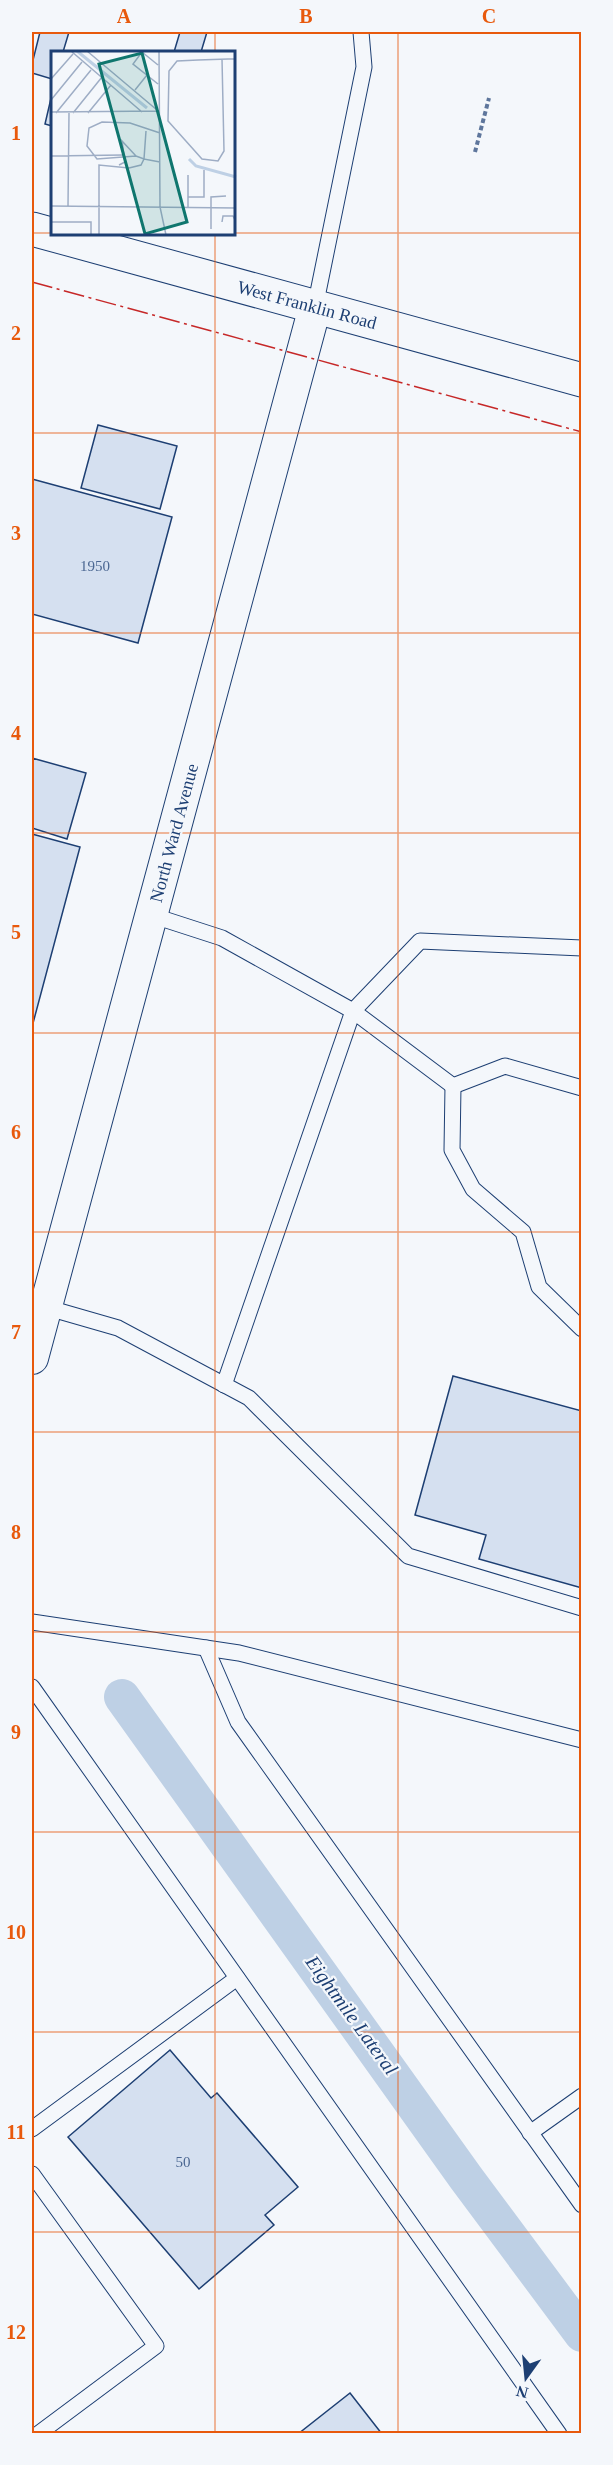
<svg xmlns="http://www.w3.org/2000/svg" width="613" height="2465" font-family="'Times New Roman',serif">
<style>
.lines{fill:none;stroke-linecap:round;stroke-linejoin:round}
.canal{stroke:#bed0e5;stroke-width:36}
.building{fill:#d5e0f0;stroke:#1d3f73;stroke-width:1.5}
.lane-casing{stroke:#1d3f73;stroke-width:17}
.street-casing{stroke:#1d3f73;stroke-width:34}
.secondary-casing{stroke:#1d3f73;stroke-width:35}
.path{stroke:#5e769c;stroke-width:4;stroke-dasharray:4.5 3;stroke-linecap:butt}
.lane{stroke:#f4f7fb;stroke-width:15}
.street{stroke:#f4f7fb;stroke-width:32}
.secondary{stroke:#f4f7fb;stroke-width:33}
.power{stroke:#c62828;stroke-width:1.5;stroke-dasharray:21 4.5 3 4.5;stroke-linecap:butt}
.grid{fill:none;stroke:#e8590c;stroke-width:1.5;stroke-opacity:0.55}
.labels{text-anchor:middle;stroke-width:4.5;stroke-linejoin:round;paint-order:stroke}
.number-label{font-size:15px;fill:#4b6792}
.street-label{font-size:18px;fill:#1d3f73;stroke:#f4f7fb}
.water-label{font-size:20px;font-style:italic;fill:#1d3f73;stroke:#f4f7fb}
.inset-river{fill:none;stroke:#bed0e5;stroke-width:3}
.inset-road{fill:none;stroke:#9eadc5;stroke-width:1.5}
.view{fill:#0f766e;fill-opacity:0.15;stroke:#0f766e;stroke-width:3}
.inset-edge{fill:none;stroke:#1d3f73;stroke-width:3}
.neatline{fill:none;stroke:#e8590c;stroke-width:2}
.grid-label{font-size:20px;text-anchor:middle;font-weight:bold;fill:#e8590c}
</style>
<rect width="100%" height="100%" fill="#f4f7fb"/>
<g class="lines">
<!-- canal -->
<path class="canal" d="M122,1697L466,2178L582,2334"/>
</g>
<!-- building -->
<g class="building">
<path d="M40,32H69L63,52H52V79L32,73V64Z"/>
<path d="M180,32H207L201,52H174Z"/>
<path d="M52,94V126L45,124Z"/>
<path d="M98,425L177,446L160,509L81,488Z"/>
<path d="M32,479L172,517L138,643L32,614Z"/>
<path d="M32,758L86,773L67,839L32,828Z"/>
<path d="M32,834L80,847L32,1027Z"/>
<path d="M453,1376L582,1411V1588L479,1559L486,1535L415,1515Z"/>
<path d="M170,2050L211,2098L217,2093L298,2187L265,2215L274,2225L199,2289L68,2137Z"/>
<path d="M350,2393L382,2434H298Z"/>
</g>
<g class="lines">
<!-- lane casing -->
<g class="lane-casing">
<g id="lane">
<path d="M315,307L364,67L361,32"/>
<path d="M151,915L222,938L353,1011L420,941L582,948"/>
<path d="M453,1086L452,1150L473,1189L523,1232L539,1287L582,1329"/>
<path d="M45,1307L118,1328L249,1398L408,1556L582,1608"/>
<path d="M224,1385L353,1011L453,1086L505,1066L582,1088"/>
<path d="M32,1622L239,1653L582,1740"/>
<path d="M206,1648L238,1722L582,2205"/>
<path d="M32,1687L559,2434"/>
<path d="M32,2129L237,1978"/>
<path d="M530,2133L582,2096"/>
<path d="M32,2174L156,2346L38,2434"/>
</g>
</g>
<!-- street casing -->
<g class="street-casing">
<path id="street" d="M32,1358L315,307"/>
</g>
<!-- secondary casing -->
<g class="secondary-casing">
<path id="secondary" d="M32,229L582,380"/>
</g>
<!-- path -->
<path class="path" d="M475,152L489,98"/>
<!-- lane -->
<use href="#lane" class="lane"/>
<!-- street -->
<use href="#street" class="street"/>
<!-- secondary -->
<use href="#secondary" class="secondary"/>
<!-- power -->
<path class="power" d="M32,282L582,432"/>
</g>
<!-- grid -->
<path class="grid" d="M215,32V52M398,32V2434M32,233H52M234,233H582M215,234V2434M32,433H582M32,633H582M32,833H582M32,1033H582M32,1232H582M32,1432H582M32,1632H582M32,1832H582M32,2032H582M32,2232H582"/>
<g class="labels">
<!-- number labels -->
<g class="number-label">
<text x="95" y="571">1950</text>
<text x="183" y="2167">50</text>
</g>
<!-- street labels -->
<g class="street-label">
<text transform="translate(307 305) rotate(15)" y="6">West Franklin Road</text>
<text transform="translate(174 833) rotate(-75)" y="6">North Ward Avenue</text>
</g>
<!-- water labels -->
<g class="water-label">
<text transform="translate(352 2015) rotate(54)" y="7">Eightmile Lateral</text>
</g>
</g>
<!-- overview -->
<g transform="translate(51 51)">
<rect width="184" height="184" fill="#f4f7fb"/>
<path class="inset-river" d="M26,0L96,57M138,108L145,115L185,126"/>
<path class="inset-road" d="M20,0L91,61M36,0L106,59M108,0L109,156L115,184M91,1L82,13L107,33M91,1L107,14M171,8L173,100L167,110L151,108L117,70L118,20L126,10L147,9L177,8H185M0,28L22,3M84,39L96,24M0,49L31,11M0,61L108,60M5,62L40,19M22,62L51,26M37,62L60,34M95,80L93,108L85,105L46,108L36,95L38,77L51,71L79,72L109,82M0,105L72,104M68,114L74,111L71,90L85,105M137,146H153V119M0,155L185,157M17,155L18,62M137,156V124M0,171H40V184M171,171L172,165H182L184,169M160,178V146L175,145M48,184V114L78,117L90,114L93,108L109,111"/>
<path class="view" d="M91,2L136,171L94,183L48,13Z"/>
<rect width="184" height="184" class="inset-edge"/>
</g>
<!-- border -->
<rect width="613" height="2465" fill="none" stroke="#f4f7fb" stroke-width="66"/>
<!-- north arrow -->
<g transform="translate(526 2378) rotate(195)" stroke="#f4f7fb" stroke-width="4.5" paint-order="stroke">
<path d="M0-4.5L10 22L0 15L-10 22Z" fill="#1d3f73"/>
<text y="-9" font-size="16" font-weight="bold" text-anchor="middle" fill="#1d3f73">N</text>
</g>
<rect x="33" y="33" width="547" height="2399" class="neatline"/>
<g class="grid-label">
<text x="124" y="23">A</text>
<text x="306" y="23">B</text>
<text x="489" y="23">C</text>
<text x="16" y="140">1</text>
<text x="16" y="340">2</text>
<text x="16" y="540">3</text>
<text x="16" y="740">4</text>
<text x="16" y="939">5</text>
<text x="16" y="1139">6</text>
<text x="16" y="1339">7</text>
<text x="16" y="1539">8</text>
<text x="16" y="1739">9</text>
<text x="16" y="1939">10</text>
<text x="16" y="2139">11</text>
<text x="16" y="2339">12</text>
</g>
</svg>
